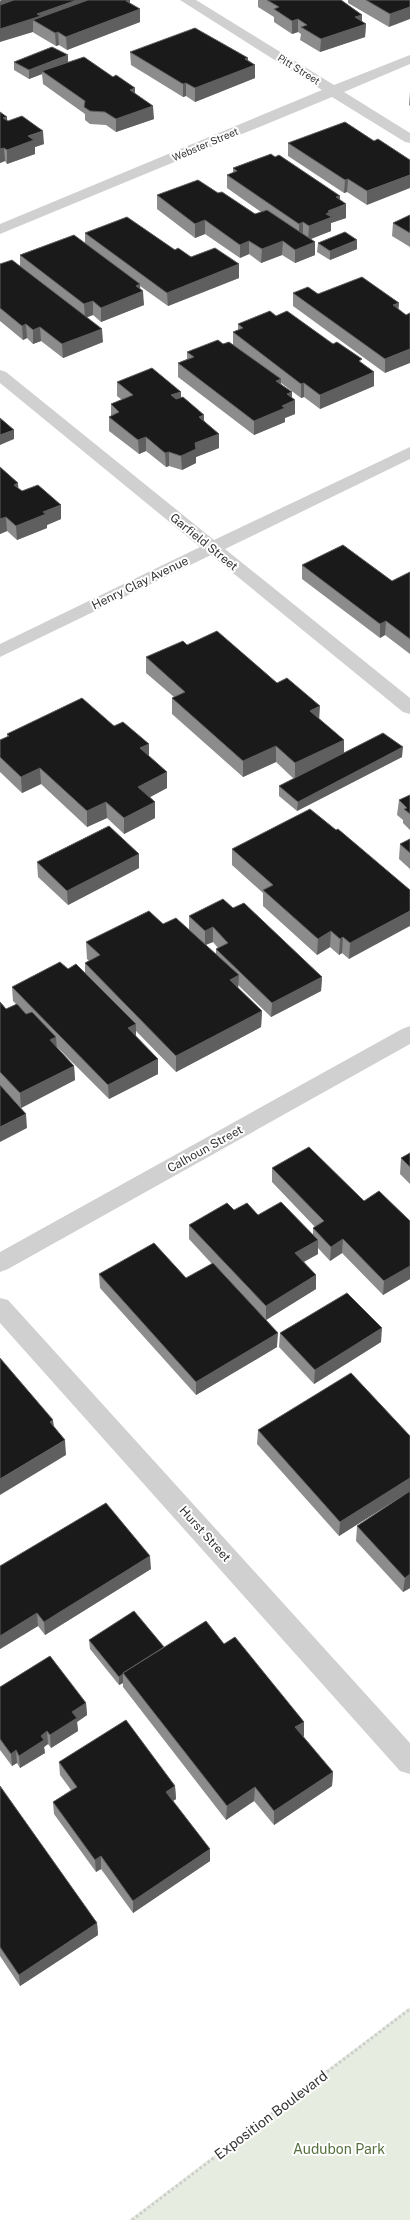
<svg xmlns="http://www.w3.org/2000/svg" width="410" height="2220" font-family="'Public Sans',sans-serif">
<style>
.green{fill:#e6ecdf}
.lines{fill:none;stroke-linecap:round;stroke-linejoin:round}
.path{stroke:#cdcdcd;stroke-width:3;stroke-dasharray:2.5 2.5;stroke-linecap:butt}
.minor{fill:#d0d0d0;fill-rule:evenodd}
.wall{fill:#8c8c8c;fill-rule:evenodd}
.shaded-wall{fill:#5f5f5f}
.building{fill:#1a1a1a;stroke:#5f5f5f}
.labels{text-anchor:middle;stroke-width:4;stroke-linejoin:round;paint-order:stroke}
.far-street-label{font-size:10px;fill:#333;stroke:#fff}
.street-label{font-size:12px;fill:#333;stroke:#fff}
.near-street-label{font-size:14px;fill:#333;stroke:#fff}
.near-park-label{font-size:14px;fill:#56703f;stroke:#fff}
</style>
<rect width="100%" height="100%" fill="#fff"/>
<!-- green -->
<path class="green" d="M410,2007V2220H129Z"/>
<g class="lines">
<!-- path -->
<path class="path" d="M132,2220L410,2009"/>
<!-- minor -->
<g class="minor">
<path d="M180,0H196L334,85L410,55V64L344,92L410,133V143L405,142L332,97L0,234V224L322,90Z"/>
<path d="M0,370L6,372L214,540L410,447V459L225,549L410,698V714L403,712L211,555L0,657V644L200,547L0,383Z"/>
<path d="M410,1026V1044L8,1269L0,1272V1252L402,1029Z"/>
<path d="M0,1298L8,1300L410,1743V1774L400,1771L0,1323Z"/>
</g>
</g>
<!-- wall -->
<g class="wall">
<path d="M0,0H130V3L140,9V22L67,50L59,45L56,46L34,33L33,32Z"/>
<path d="M258,0H341L362,15V22L366,24L365,37L320,52L300,40L301,34L298,32L292,34L274,22V17L258,7Z"/>
<path d="M348,0H410L389,27L348,3Z"/>
<path d="M130,52L248,60L255,65V78L195,102L186,96L183,97L131,65Z"/>
<path d="M14,62H68L135,93L154,119L116,132L106,125L90,124L85,120V114L43,84L42,74L29,79L14,70Z"/>
<path d="M410,92V106L409,105Z"/>
<path d="M7,121L44,144L35,147V154L7,164L5,161L0,163Z"/>
<path d="M374,141L367,205L347,192L344,193L288,156V143Z"/>
<path d="M275,157L340,196V200L346,218L331,223V231L311,239L315,242V255L295,263L282,255L261,263L249,254L240,258L205,234L195,238L157,209V195L218,193L255,214L261,212L227,188V175L233,173V168Z"/>
<path d="M410,215V247L392,236L393,223Z"/>
<path d="M85,233L175,250L191,257L239,264V278L168,306L140,286L144,305L101,322L93,315L87,317L103,342L63,358L41,341L33,344L27,338L23,340L0,321V264L20,266V255L85,243Z"/>
<path d="M318,243L357,249L330,260L317,252Z"/>
<path d="M293,293L318,294L398,310L406,315L385,373L293,306Z"/>
<path d="M276,316L333,344L374,372V386L320,409L304,397L301,398L281,383V384L292,398L295,414L285,418V422L254,435L178,377V363L187,359V352L223,344L233,345V332L238,330V324Z"/>
<path d="M117,382L181,397L204,420L219,448L196,457V463L182,470L169,466L166,467L146,451L139,454L109,431V417L111,416V404L122,400L117,396Z"/>
<path d="M0,467L18,488L22,491L61,519L47,525V528L17,540L7,531L0,534Z"/>
<path d="M302,565L392,581L410,572V654L385,635L380,638L302,579Z"/>
<path d="M187,645L277,683L344,740V753L402,757L297,811L279,796V786L294,779L276,762L243,777L172,714V698L174,697L146,673V657Z"/>
<path d="M7,734L149,756L167,788L150,797L155,802V818L124,834L107,818L87,827L41,784L22,793L0,772V740L7,737Z"/>
<path d="M410,795V830L403,823V820L397,815L399,800Z"/>
<path d="M410,839V869L399,859L400,844Z"/>
<path d="M232,849L410,890L349,959L342,953L339,955L330,947L317,955L263,906V893L232,865Z"/>
<path d="M139,854V868L68,905L38,877L37,862Z"/>
<path d="M233,908L322,977L321,991L271,1017L238,985V988L262,1011L261,1027L176,1072L136,1031V1037L158,1074L109,1099L56,1046V1047L74,1066L75,1080L21,1108L0,1085V1002L6,1009L16,1004L13,1001L12,987L68,969L85,973V963L89,961L87,959L86,942L163,924L189,929V916ZM213,942L218,948L216,949V955L206,945Z"/>
<path d="M410,1153V1184L400,1174L401,1158Z"/>
<path d="M272,1168L364,1201L410,1221V1279L383,1295L342,1253L330,1261L318,1248V1254L304,1262L316,1289L266,1320L277,1347L196,1395L100,1288L99,1274L186,1278L212,1264L189,1239V1225L234,1210L258,1215L313,1234V1228L315,1227L272,1182Z"/>
<path d="M280,1333L381,1342L314,1384L279,1347Z"/>
<path d="M258,1430L410,1491L339,1536L257,1444Z"/>
<path d="M410,1491V1588L403,1592L356,1541L357,1526Z"/>
<path d="M0,1566L151,1569L45,1635L38,1626L0,1649Z"/>
<path d="M89,1640L164,1647L224,1644L304,1722V1736H303L333,1772L332,1786L274,1825L254,1801L226,1820L123,1687V1683L119,1685L90,1649Z"/>
<path d="M0,1687L86,1703L87,1715L77,1722L78,1731L51,1748L48,1744L44,1747L45,1753L20,1768L17,1763L12,1766L0,1750Z"/>
<path d="M59,1762L175,1786L176,1799L173,1801L210,1849V1861L133,1913L101,1869L96,1872L54,1814L53,1802L71,1790L60,1775Z"/>
<path d="M0,1786L97,1923L98,1935L20,1986L0,1956Z"/>
</g>
<!-- shaded-wall -->
<g class="shaded-wall">
<path d="M2,0H16L0,14V1Z"/>
<path d="M77,0H107L33,20V32L0,42V29L37,14Z"/>
<path d="M128,0H130V12L126,1Z"/>
<path d="M410,7V19L389,27L390,14Z"/>
<path d="M140,9V22L67,50L66,37Z"/>
<path d="M362,15V25L366,24L365,37L320,52L321,39L355,17Z"/>
<path d="M298,19V32L292,34V21Z"/>
<path d="M58,32L59,45L56,46L55,33Z"/>
<path d="M68,55V64L42,71V74L29,79V70Z"/>
<path d="M248,58V68L255,65V78L195,102V88Z"/>
<path d="M186,83V96L183,97V84Z"/>
<path d="M135,88V101L130,90Z"/>
<path d="M153,106L154,119L116,132V119Z"/>
<path d="M7,117L8,130L3,118Z"/>
<path d="M43,131L44,144L35,147V154L7,164V150L28,136Z"/>
<path d="M4,148L5,161L0,163V149Z"/>
<path d="M410,175V188L367,205V191Z"/>
<path d="M348,179L347,192L344,193L345,180Z"/>
<path d="M340,196V207L346,204V218L331,223V231L308,240L309,226L326,214L336,197Z"/>
<path d="M205,220V234L195,238V224Z"/>
<path d="M303,222V236L299,238V224Z"/>
<path d="M357,240V249L330,260V251Z"/>
<path d="M249,241V254L240,258V245Z"/>
<path d="M283,241L282,255L261,263L262,249Z"/>
<path d="M315,242V255L295,263V250Z"/>
<path d="M239,264V278L168,306L167,293Z"/>
<path d="M140,284V292L143,291L144,305L101,322V308L136,286Z"/>
<path d="M93,301V315L85,318L84,304Z"/>
<path d="M399,303L398,317L393,305Z"/>
<path d="M26,324L27,338L23,340L22,326Z"/>
<path d="M40,327L41,341L33,344V330Z"/>
<path d="M102,329L103,342L63,358L62,344Z"/>
<path d="M410,349V363L385,373V359Z"/>
<path d="M374,372V386L320,409V395Z"/>
<path d="M281,379L280,393L276,381Z"/>
<path d="M304,383V397L301,398V384Z"/>
<path d="M181,392V406L171,395Z"/>
<path d="M292,392V401L295,400V414L285,418V422L254,435V421L282,406L287,394Z"/>
<path d="M204,415V429L199,417Z"/>
<path d="M14,430V439L0,445V435Z"/>
<path d="M219,434V448L196,457V463L182,470L181,456L195,443Z"/>
<path d="M146,437V451L139,454L138,440Z"/>
<path d="M169,452V466L166,467L165,453Z"/>
<path d="M18,483L19,497L14,485Z"/>
<path d="M61,505V519L47,525V528L17,540L16,526L43,512Z"/>
<path d="M6,517L7,531L0,534V519Z"/>
<path d="M386,621L385,635L380,638V624Z"/>
<path d="M320,706L319,722L310,711Z"/>
<path d="M344,740V756L295,779V763Z"/>
<path d="M149,744V760L140,748Z"/>
<path d="M276,746V762L243,777V761Z"/>
<path d="M403,747L402,757L297,811L298,802Z"/>
<path d="M40,768L41,784L22,793L21,777Z"/>
<path d="M167,772V788L139,803L138,787Z"/>
<path d="M106,802L107,818L87,827V811Z"/>
<path d="M155,802V818L124,834V818Z"/>
<path d="M139,854V868L68,905L67,891Z"/>
<path d="M410,911V926L349,959L350,943Z"/>
<path d="M213,927V942L205,945V931Z"/>
<path d="M331,931L330,947L317,955L318,939Z"/>
<path d="M343,937L342,953L339,955L340,939Z"/>
<path d="M239,975L238,991L230,980Z"/>
<path d="M322,977L321,991L271,1017L272,1003Z"/>
<path d="M262,1011L261,1027L176,1072V1056Z"/>
<path d="M136,1024V1039L128,1028Z"/>
<path d="M56,1037L57,1051L50,1040Z"/>
<path d="M158,1059V1074L109,1099L108,1085Z"/>
<path d="M74,1066L75,1080L21,1108L20,1093Z"/>
<path d="M26,1114L27,1128L0,1142V1127Z"/>
<path d="M343,1239L342,1253L330,1261L331,1247Z"/>
<path d="M318,1240V1254L294,1267L295,1253Z"/>
<path d="M410,1266V1279L383,1295L384,1281Z"/>
<path d="M316,1275V1289L266,1320V1306Z"/>
<path d="M382,1328L381,1342L314,1384L315,1370Z"/>
<path d="M278,1333L277,1347L196,1395V1382Z"/>
<path d="M53,1420L55,1435L50,1422Z"/>
<path d="M65,1440L66,1455L0,1495V1479Z"/>
<path d="M410,1478V1491L339,1536L340,1522Z"/>
<path d="M150,1556L151,1569L45,1635L44,1622Z"/>
<path d="M410,1574V1588L403,1592L405,1578Z"/>
<path d="M37,1613L38,1626L0,1649V1636Z"/>
<path d="M123,1674V1683L119,1685V1677Z"/>
<path d="M86,1703L87,1715L77,1722L78,1731L51,1748L50,1735L72,1712Z"/>
<path d="M304,1722V1736L295,1742V1727Z"/>
<path d="M47,1731L48,1744L44,1747L45,1753L20,1768L19,1756L41,1736Z"/>
<path d="M16,1750L17,1763L12,1766L11,1754Z"/>
<path d="M333,1772L332,1786L274,1825V1811Z"/>
<path d="M175,1786L176,1799L167,1805L166,1792Z"/>
<path d="M255,1787L254,1801L226,1820L227,1806Z"/>
<path d="M210,1849V1861L133,1913V1901Z"/>
<path d="M101,1856V1869L96,1872L95,1860Z"/>
<path d="M97,1923L98,1935L20,1986L19,1975Z"/>
</g>
<!-- building -->
<g class="building">
<path d="M14,0H77L37,14L41,16L0,29V5Z"/>
<path d="M88,0H128L126,1L140,9L66,37L58,32L55,33L33,20Z"/>
<path d="M267,0H341L362,15L355,17L366,24L321,39L301,27L307,25L298,19L292,21L274,9L279,7Z"/>
<path d="M366,0H410V7L390,14Z"/>
<path d="M195,28L248,58L245,59L255,65L195,88L186,83L183,84L130,52Z"/>
<path d="M52,47L68,55L29,70L14,62Z"/>
<path d="M84,57L113,77L116,75L135,88L130,90L153,106L116,119L105,112L90,111L84,107L85,101L42,71Z"/>
<path d="M0,112L7,117L3,118L8,121L22,116L43,131L28,136L34,140L7,150L4,148L0,149Z"/>
<path d="M345,122L374,141L378,139L410,160V175L367,191L348,179L345,180L288,143Z"/>
<path d="M271,154L275,157L279,155L340,196L336,197L346,204L328,211L330,212L326,214L332,217L309,226L303,222L299,224L227,175L237,171L233,168Z"/>
<path d="M198,180L218,193L222,192L255,214L267,210L315,242L295,250L283,241L262,249L249,241L240,245L205,220L195,224L157,195Z"/>
<path d="M410,215V233L393,223Z"/>
<path d="M127,217L175,250L178,248L191,257L215,248L239,264L167,293L85,233Z"/>
<path d="M345,232L357,240L330,251L318,243Z"/>
<path d="M74,235L140,284L136,286L143,291L101,308L93,301L84,304L20,255Z"/>
<path d="M12,260L102,329L62,344L40,327L33,330L26,324L22,326L0,308V264Z"/>
<path d="M362,277L399,303L393,305L406,315L410,313V349L385,359L293,293L308,287L318,294Z"/>
<path d="M270,311L276,316L287,311L333,344L337,342L362,359L359,361L374,372L320,395L304,383L301,384L233,332L243,328L238,324Z"/>
<path d="M218,340L223,344L229,342L281,379L276,381L292,392L287,394L295,400L282,406L285,408L254,421L178,363L194,357L187,352Z"/>
<path d="M152,368L181,392L171,395L176,399L183,397L204,415L199,417L219,434L195,443L196,449L181,456L169,452L165,453L146,437L138,440L109,417L119,412L111,404L133,395L117,382Z"/>
<path d="M0,418L14,430L0,435Z"/>
<path d="M0,467L18,483L14,485L22,491L38,485L61,505L43,512L46,514L16,526L6,517L0,519Z"/>
<path d="M343,545L392,581L410,572V639L386,621L380,624L302,565Z"/>
<path d="M217,631L277,683L287,678L320,706L310,711L344,740L295,763L276,746L243,761L172,698L185,692L146,657L183,641L187,645Z"/>
<path d="M82,698L114,726L123,722L149,744L140,748L167,772L138,787L155,802L124,818L106,802L87,811L40,768L21,777L0,757V740L9,736L7,734Z"/>
<path d="M383,733L403,747L298,802L279,786Z"/>
<path d="M410,795V814L404,809L407,808L399,800Z"/>
<path d="M310,809L336,830L338,829L410,890V911L350,943L343,937L340,939L331,931L318,939L263,890L273,885L232,849Z"/>
<path d="M109,826L139,854L67,891L37,862Z"/>
<path d="M410,839V853L400,844Z"/>
<path d="M223,899L233,908L244,903L322,977L272,1003L216,949L228,943L213,927L205,931L189,916Z"/>
<path d="M149,911L163,924L176,918L239,975L230,980L262,1011L176,1056L85,963L100,955L86,942Z"/>
<path d="M60,962L68,969L76,964L136,1024L128,1028L158,1059L108,1085L12,987Z"/>
<path d="M0,1002L6,1009L17,1004L26,1014L32,1012L56,1037L50,1040L74,1066L20,1093L0,1072Z"/>
<path d="M0,1085L26,1114L0,1127Z"/>
<path d="M309,1147L364,1201L379,1191L410,1221V1266L384,1281L343,1239L331,1247L313,1228L324,1221L272,1168Z"/>
<path d="M410,1153V1167L401,1158Z"/>
<path d="M281,1202L318,1240L295,1253L316,1275L266,1306L189,1225L227,1203L234,1210L247,1203L258,1215Z"/>
<path d="M154,1243L186,1278L213,1263L278,1333L196,1382L99,1274Z"/>
<path d="M347,1293L382,1328L315,1370L280,1333Z"/>
<path d="M0,1358L53,1420L50,1422L65,1440L0,1479Z"/>
<path d="M351,1373L410,1436V1478L340,1522L258,1430Z"/>
<path d="M410,1491V1574L405,1578L357,1526Z"/>
<path d="M106,1503L150,1556L44,1622L37,1613L0,1636V1566Z"/>
<path d="M134,1611L164,1647L123,1673V1674L119,1677L89,1640Z"/>
<path d="M206,1621L224,1644L235,1637L304,1722L295,1727L333,1772L274,1811L255,1787L227,1806L123,1673Z"/>
<path d="M50,1656L86,1703L72,1712L77,1718L50,1735L47,1731L41,1736L44,1740L19,1756L16,1750L11,1754L0,1739V1687Z"/>
<path d="M126,1720L175,1786L166,1792L210,1849L133,1901L101,1856L95,1860L53,1802L77,1787L59,1762Z"/>
<path d="M0,1786L97,1923L19,1975L0,1947Z"/>
</g>
<g class="labels">
<!-- far-street labels -->
<g class="far-street-label">
<text transform="translate(299 69) rotate(32)" y="4">Pitt Street</text>
<text transform="translate(205 144) rotate(-23)" y="4">Webster Street</text>
</g>
<!-- street labels -->
<g class="street-label">
<text transform="translate(204 542) rotate(39)" y="4">Garfield Street</text>
<text transform="translate(140 583) rotate(-26)" y="4">Henry Clay Avenue</text>
<text transform="translate(205 1149) rotate(-29)" y="4">Calhoun Street</text>
<text transform="translate(205 1534) rotate(48)" y="4">Hurst Street</text>
</g>
<!-- near-street labels -->
<g class="near-street-label">
<text transform="translate(271 2115) rotate(-37)" y="5">Exposition Boulevard</text>
</g>
<!-- near-park labels -->
<g class="near-park-label">
<text x="339" y="2154">Audubon Park</text>
</g>
</g>
</svg>
